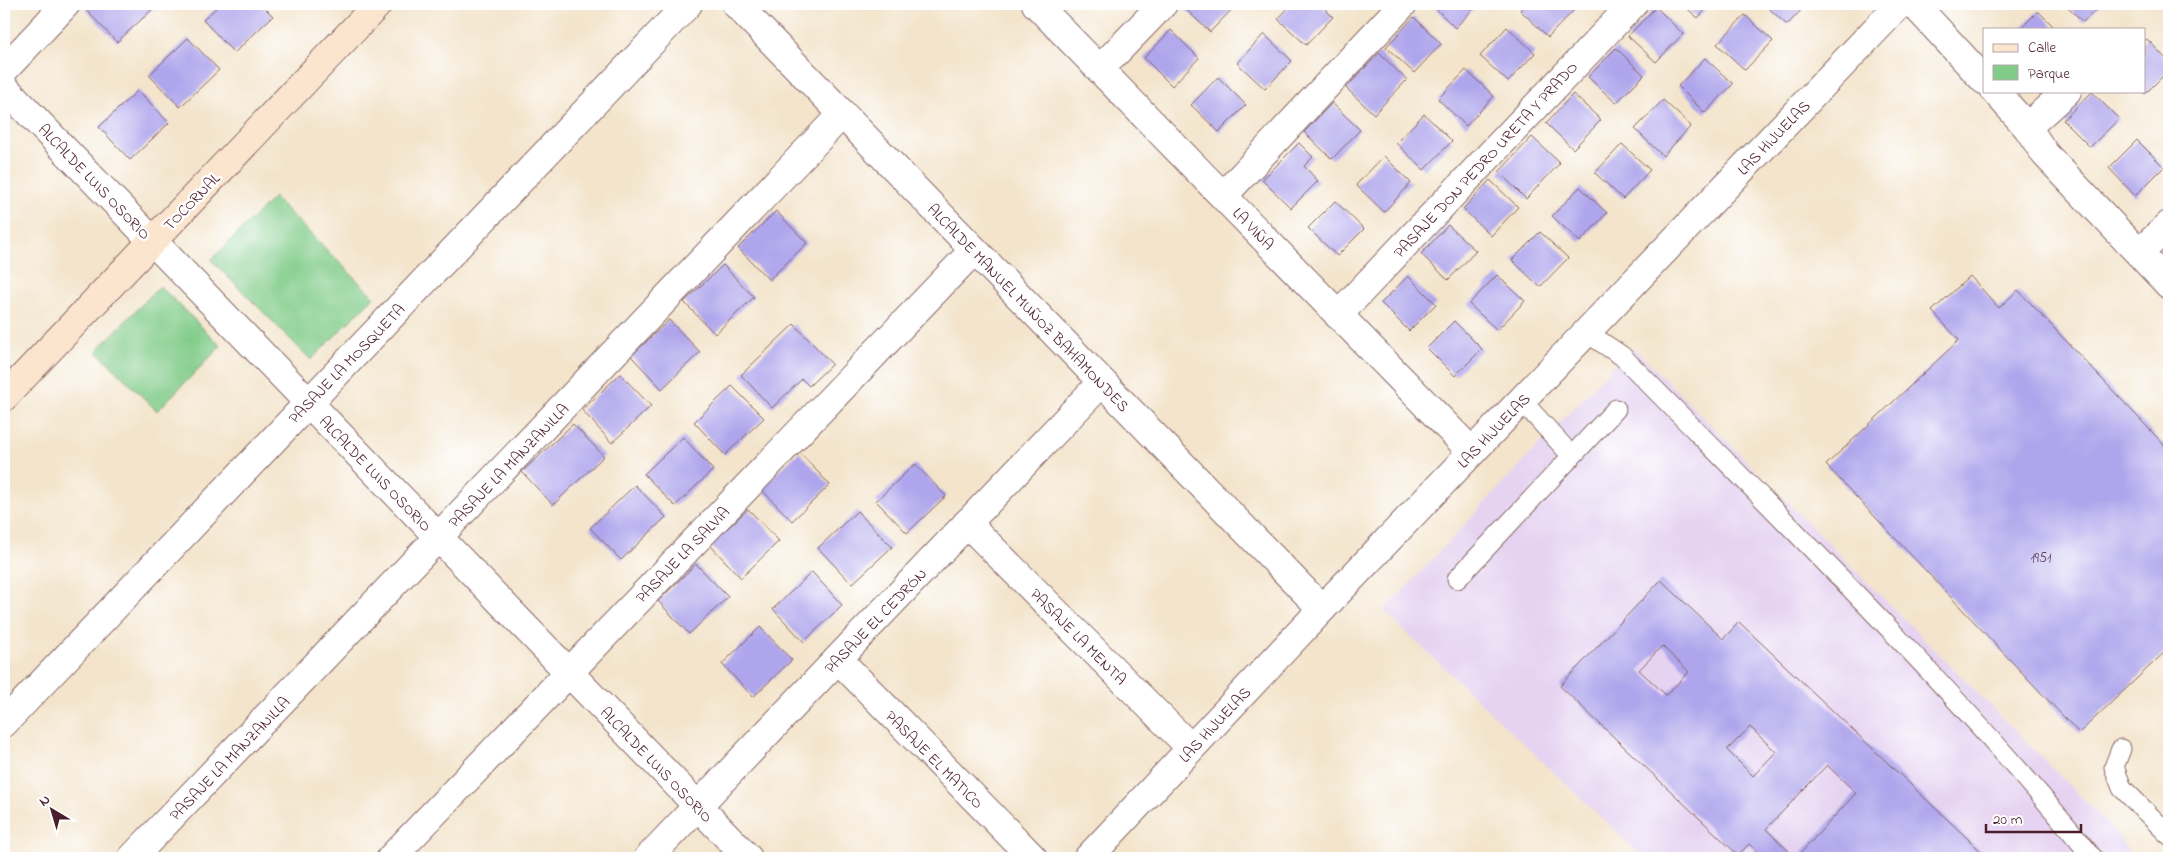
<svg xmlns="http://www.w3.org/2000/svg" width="2173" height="862" font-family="'Indie Flower',sans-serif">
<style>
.built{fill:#e5d3f1}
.green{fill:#82cc8a;stroke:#66765a}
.building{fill:#afa5ec;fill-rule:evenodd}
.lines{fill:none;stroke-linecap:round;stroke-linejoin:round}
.lane-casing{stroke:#856463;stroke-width:21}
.street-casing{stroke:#856463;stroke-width:30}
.secondary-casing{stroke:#856463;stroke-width:30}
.lane{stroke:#fff;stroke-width:19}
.street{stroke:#fff;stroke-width:28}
.secondary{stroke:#fce5cf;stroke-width:28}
.labels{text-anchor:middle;stroke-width:5;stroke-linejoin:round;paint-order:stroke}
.number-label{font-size:14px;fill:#63405b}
.street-label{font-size:16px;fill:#4a1f2b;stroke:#fff}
</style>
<rect width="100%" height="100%" fill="#fff"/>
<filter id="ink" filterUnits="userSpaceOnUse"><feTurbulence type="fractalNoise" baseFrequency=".02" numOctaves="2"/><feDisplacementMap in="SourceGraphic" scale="10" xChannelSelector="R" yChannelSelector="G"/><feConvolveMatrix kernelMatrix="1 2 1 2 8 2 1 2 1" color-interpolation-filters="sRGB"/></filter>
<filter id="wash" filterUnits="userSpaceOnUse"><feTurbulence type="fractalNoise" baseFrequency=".0096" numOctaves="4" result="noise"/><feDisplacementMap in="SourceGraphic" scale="20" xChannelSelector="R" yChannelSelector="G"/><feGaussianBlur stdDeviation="1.12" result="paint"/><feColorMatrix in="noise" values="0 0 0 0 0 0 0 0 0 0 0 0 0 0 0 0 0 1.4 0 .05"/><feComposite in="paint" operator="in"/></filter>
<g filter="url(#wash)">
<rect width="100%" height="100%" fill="#f3e4cb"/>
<!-- built -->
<path class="built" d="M1634,348L2115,831L2134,858H1644L1384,611L1611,368Z"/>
<!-- green -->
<g class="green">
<path d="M274,197L374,297L311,360L211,260Z"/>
<path d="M160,286L221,346L157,411L96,351Z"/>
</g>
<g id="blocks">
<!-- building -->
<g class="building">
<path d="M92,4H154L156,6L117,42L86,10Z"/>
<path d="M220,4H261L273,16L234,53L203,20Z"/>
<path d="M1184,4H1237L1210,32L1182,6Z"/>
<path d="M1292,4H1320L1333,17L1306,45L1278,19Z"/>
<path d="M1431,4H1478L1455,28Z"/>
<path d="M1527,4H1571L1576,8L1548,37L1520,10Z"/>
<path d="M1682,4H1711L1698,18Z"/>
<path d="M1764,4H1807L1787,25Z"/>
<path d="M1979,4H1990L1984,9Z"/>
<path d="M2065,4H2102L2083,22Z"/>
<path d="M1656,7L1683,34L1656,62L1628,36Z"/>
<path d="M2038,11L2056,29H2020Z"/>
<path d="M1745,15L1773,41L1745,70L1717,44Z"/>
<path d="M1414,17L1441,44L1414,73L1386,47Z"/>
<path d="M1507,27L1535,53L1508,82L1480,56Z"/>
<path d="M1171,30L1199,58L1172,86L1144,58Z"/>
<path d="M1264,34L1292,61L1265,89L1237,63Z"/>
<path d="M188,38L219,70L180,107L149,75Z"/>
<path d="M2147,39L2169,62V70L2145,94L2142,91H2144V41Z"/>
<path d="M1616,48L1644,75L1616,103L1588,77Z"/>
<path d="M1379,53L1407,80L1374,114L1346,88Z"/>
<path d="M1705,58L1733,84L1705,113L1678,86Z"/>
<path d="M1466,70L1494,96L1466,126L1438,99Z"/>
<path d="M1218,77L1246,105L1219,132L1191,105Z"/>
<path d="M138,90L169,123L130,160L99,127Z"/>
<path d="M2092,92L2119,119L2090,147L2063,120Z"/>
<path d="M1573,94L1601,120L1573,149L1546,123Z"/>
<path d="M1663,100L1691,126L1663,156L1635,129Z"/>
<path d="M1332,103L1360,130L1332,159L1304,132Z"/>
<path d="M2169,112V123L2163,117Z"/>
<path d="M1424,114L1452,141L1424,170L1396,143Z"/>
<path d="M1532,137L1560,163L1526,199L1499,172Z"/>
<path d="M2137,140L2164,167L2135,196L2109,168Z"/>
<path d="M1299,143L1313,157L1304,166L1318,181L1291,208L1262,180Z"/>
<path d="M1622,144L1650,170L1623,199L1595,173Z"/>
<path d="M1384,156L1411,183L1384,212L1356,185Z"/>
<path d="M1490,180L1518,207L1491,236L1463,209Z"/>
<path d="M1580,187L1607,213L1580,242L1552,216Z"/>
<path d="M1335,201L1364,229L1337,256L1308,228Z"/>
<path d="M776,211L807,243L769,280L738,248Z"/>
<path d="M1448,225L1476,251L1448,280L1421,254Z"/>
<path d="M1540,232L1568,258L1540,287L1512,260Z"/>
<path d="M723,265L754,297L715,334L684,302Z"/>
<path d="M1497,275L1525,301L1497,330L1469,304Z"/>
<path d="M1408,276L1436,304L1409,331L1381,303Z"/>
<path d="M1970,276L1999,308L2018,290L2169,450V648L2079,733L1826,465L1959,340L1932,311Z"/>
<path d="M669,320L700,352L662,389L631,356Z"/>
<path d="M1454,321L1482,349L1455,376L1427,348Z"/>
<path d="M794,324L832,364L809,386L802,379L772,408L741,375Z"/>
<path d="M620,374L651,406L612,443L582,410Z"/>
<path d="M732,386L764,418L725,455L694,422Z"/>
<path d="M573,424L604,456L553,505L522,472Z"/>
<path d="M683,437L713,470L675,506L644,474Z"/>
<path d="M799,452L830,485L792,521L761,489Z"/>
<path d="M915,464L946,496L907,533L876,501Z"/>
<path d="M635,485L666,517L621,560L590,528Z"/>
<path d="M748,509L779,541L741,578L710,545Z"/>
<path d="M857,511L892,547L852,584L818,548Z"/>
<path d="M696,564L728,597L689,634L658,601Z"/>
<path d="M812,572L842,605L804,642L773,609Z"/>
<path d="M1661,580L1723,639L1739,622L1988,858H1764L1749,844L1738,855L1560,686ZM1662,646L1689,672L1666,695L1639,670ZM1750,727L1776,752L1753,776L1727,750ZM1827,765L1856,793L1796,858L1766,829Z"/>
<path d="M760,627L792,660L753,697L722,664Z"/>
</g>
</g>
</g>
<g filter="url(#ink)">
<use href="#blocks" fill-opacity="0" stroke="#856463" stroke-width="1"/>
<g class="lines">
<!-- lane casing -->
<g class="lane-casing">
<g id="lane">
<path d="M1586,332L1622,356C1783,520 1948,680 2093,858"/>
<path d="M1521,400L1571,455"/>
<path d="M1457,579L1616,409"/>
<path d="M2121,749L2114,767L2122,788L2169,835"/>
</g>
</g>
<!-- street casing -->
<g class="street-casing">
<g id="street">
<path d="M736,4L1322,609"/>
<path d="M1036,4L1472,452"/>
<path d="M1914,4L1984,80"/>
<path d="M1100,69L1163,4"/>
<path d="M4,70L66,4"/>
<path d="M4,87L748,858"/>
<path d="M1995,91L2027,127L2045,154L2169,285"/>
<path d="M2027,127L2067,91"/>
<path d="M1223,196L1403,4"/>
<path d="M2139,253L2169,225"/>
<path d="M1338,315L1633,4"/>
<path d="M967,523L1191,748"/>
<path d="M838,659L1033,858"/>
<path d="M4,723L688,4"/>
<path d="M132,858L842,114"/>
<path d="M391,858L974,250"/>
<path d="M648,858L1102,382"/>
<path d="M1088,858L1322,609L1900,4"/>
</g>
</g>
<!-- secondary casing -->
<g class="secondary-casing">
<path id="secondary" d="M4,397L378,4"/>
</g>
<!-- lane -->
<use href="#lane" class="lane"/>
<!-- street -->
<use href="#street" class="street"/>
<!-- secondary -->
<use href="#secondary" class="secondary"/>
</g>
</g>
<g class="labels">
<!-- number labels -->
<g class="number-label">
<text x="2041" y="562">1951</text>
</g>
<!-- street labels -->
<g class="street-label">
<text transform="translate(1773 137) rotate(-46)" y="6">LAS HIJUELAS</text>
<text transform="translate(1485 159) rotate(-47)" y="6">PASAJE DON PEDRO URETA Y PRADO</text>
<text transform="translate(95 181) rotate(46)" y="6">ALCALDE LUIS OSORIO</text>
<text transform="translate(191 201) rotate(-46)" y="6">TOCORNAL</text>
<text transform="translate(1254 228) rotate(46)" y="6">LA VIÑA</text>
<text transform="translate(1029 307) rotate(46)" y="6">ALCALDE MANUEL MUÑOZ BAHAMONDES</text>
<text transform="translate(346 363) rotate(-46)" y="6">PASAJE LA MOSQUETA</text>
<text transform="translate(1493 430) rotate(-46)" y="6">LAS HIJUELAS</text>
<text transform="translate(508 465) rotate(-46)" y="6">PASAJE LA MANZANILLA</text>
<text transform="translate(376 473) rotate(46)" y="6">ALCALDE LUIS OSORIO</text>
<text transform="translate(682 554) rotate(-46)" y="6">PASAJE LA SALVIA</text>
<text transform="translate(875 620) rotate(-46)" y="6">PASAJE EL CEDRÓN</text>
<text transform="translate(1079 636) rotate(45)" y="6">PASAJE LA MENTA</text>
<text transform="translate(1214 724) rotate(-47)" y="6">LAS HIJUELAS</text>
<text transform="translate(229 758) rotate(-46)" y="6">PASAJE LA MANZANILLA</text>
<text transform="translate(935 759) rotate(45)" y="6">PASAJE EL MATICO</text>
<text transform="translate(657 764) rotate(46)" y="6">ALCALDE LUIS OSORIO</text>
</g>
</g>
<!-- margin -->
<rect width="2173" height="862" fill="none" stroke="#fff" stroke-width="20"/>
<!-- legend -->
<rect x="1983" y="28" width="162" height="65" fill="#ffffff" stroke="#b7a5aa"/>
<rect x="1993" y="44" width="25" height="8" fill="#fce5cf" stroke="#b7a5aa"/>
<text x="2028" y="52" font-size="15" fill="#4a1f2b">Calle</text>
<rect x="1993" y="65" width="25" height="15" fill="#82cc8a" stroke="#b7a5aa"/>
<text x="2028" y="78" font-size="15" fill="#4a1f2b">Parque</text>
<!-- north arrow -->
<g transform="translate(52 810) rotate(322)" stroke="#ffffff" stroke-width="4" paint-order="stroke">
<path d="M0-4L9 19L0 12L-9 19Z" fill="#4a1f2b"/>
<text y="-8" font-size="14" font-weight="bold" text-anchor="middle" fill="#4a1f2b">N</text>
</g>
<!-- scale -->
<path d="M1986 824v8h95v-8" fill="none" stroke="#4a1f2b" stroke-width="2.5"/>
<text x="1993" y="824" font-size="15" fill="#4a1f2b" stroke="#ffffff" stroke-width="4" paint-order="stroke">20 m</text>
</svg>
